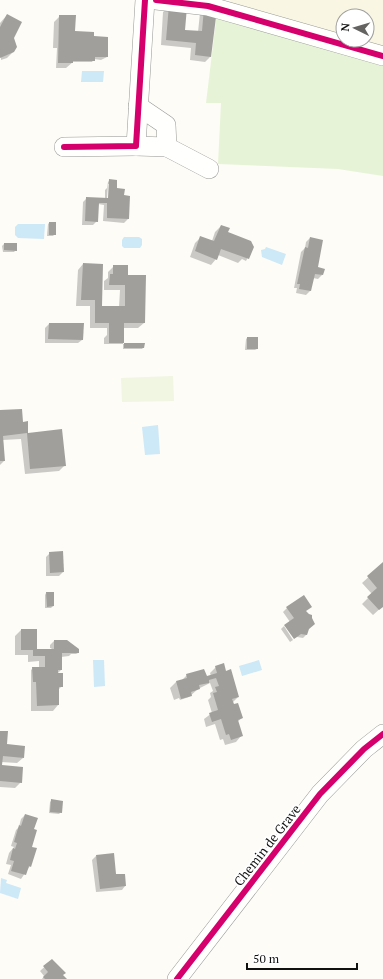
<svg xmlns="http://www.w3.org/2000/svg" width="383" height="979" font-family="'PT Serif',serif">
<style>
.farmland{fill:#f9f7e4}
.green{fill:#e7f3d7}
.pitch{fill:#f0f6e1}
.water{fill:#cde8f7}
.shadow{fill:#0003;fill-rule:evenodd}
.building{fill:#a19f9c}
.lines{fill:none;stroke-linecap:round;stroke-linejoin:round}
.minor-casing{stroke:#979795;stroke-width:20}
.minor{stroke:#fffffe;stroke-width:19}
.cycleway-casing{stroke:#fff;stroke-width:8}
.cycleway{stroke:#d6006c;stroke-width:6}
.labels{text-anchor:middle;stroke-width:4;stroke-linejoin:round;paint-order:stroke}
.street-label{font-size:13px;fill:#111;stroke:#fff}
</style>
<rect width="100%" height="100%" fill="#fdfcf7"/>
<!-- farmland -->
<path class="farmland" d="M230,0H383V49L351,40H367V16H343V37L230,4Z"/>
<!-- green -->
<path class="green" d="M217,12L383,66V176L338,169L218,164L221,103H206Z"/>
<!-- pitch -->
<path class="pitch" d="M173,376L174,401L122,402L121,378Z"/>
<!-- water -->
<g class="water">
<path d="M82,71H104L103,82H81Z"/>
<path d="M18,224H45L44,239L18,238L15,235V227Z"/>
<path d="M124,237H139L142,239V245L140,248H124L122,246V240Z"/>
<path d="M266,247L286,254L282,265L262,257L261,250L265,249Z"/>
<path d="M158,425L160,454L145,455L142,427Z"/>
<path d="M93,660H104L105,686L94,687Z"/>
<path d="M259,660L262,670L242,676L239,666Z"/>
<path d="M1,878L7,880L6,883L21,888L18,899L0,893Z"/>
</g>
<!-- shadow -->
<g class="shadow">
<path d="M169,6L184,31L198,32L200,13L204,9L210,57L205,62L190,60L191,48L161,45L163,12Z"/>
<path d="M7,15L13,38V52L7,58L1,60L0,23Z"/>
<path d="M60,16L74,32L93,38L107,57L101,60L94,59L92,62H73L66,68H56L57,48H53L54,22Z"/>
<path d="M110,180L123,196L128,219L124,223L103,221L104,205L98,204L97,221L93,225H82L83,202L87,198L105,199V190L107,188L108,182ZM108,184H110L109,199H107Z"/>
<path d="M49,223L55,234L53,236H47L48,224Z"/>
<path d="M221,226L227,233L253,247L246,261L242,259L238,263L218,255L216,259L211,265L190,257L195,243L201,237L212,241L215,232Z"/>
<path d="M310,238L317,268L322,275L318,279L313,278L310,291L306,295L296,293L297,288H294L301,252L305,248L306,242Z"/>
<path d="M4,244L16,250L14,252H3L2,246Z"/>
<path d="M83,264L101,307H119L120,290H104V281L108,278V272L114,266L127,276L144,323L138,328H123V344H144V347L142,349H123V344H104V338L107,335V328H90V306H76L78,270Z"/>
<path d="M49,324L82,340L78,343H45V328Z"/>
<path d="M247,338L257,349L255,350H245L246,339Z"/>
<path d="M0,411L22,423L27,422L28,434L65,465L59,471L25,474L21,439L3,440L4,461L0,465Z"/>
<path d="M50,553L63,572L59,576H46V557Z"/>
<path d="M383,564V606L373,615L362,604L372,594L362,583Z"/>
<path d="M46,593L53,606L51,608H45V595Z"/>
<path d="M287,608L305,611L307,630V634L303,638L297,637L295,638L285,625L290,622L283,612Z"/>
<path d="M284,626L293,640L290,642L281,629Z"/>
<path d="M21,630L36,650H49L52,648H50V645L54,641L78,653L76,654H71L69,656L61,657V670L57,674L62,686L58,690V705L53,711H31V670L33,668H39V661L28,662V655H15V636Z"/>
<path d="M216,667L226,672L238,697L232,703L242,718L237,722L241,736L236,742L225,745L223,739L220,740L215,724L206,727L204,719L212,713L208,700L211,697L210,693L213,691L210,683L198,689L189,697L180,700L179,698L174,700L170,688L176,682L181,681L187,675L206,677L211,676L210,673Z"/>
<path d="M0,732L6,745L23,758L17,763L1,762V766L21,782L15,788L0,787Z"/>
<path d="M52,800L61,812L59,814L49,813L50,802Z"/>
<path d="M25,815L33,830L30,866L21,879L8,874L11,865L6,864L9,853L14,847L11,846L16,830L19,827L21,819Z"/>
<path d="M96,856L125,886L122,890L96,892L92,860Z"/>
<path d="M52,960L62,975L66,979H42L44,976L40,971Z"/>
</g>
<!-- building -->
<g class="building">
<path d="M169,5L187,7L185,30L202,31L204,8L217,9L211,57L195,55L196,43L166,40Z"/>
<path d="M7,14L22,22L14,38L17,47L14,52L0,58V27Z"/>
<path d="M59,15H76L75,31L94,32V36L108,37V57H95V61H73V63H58Z"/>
<path d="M109,179L117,180V188L125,189L124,195L130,196L129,219L107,218V203H99L98,222L85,221L86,197L108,198Z"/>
<rect x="49" y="222" width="7" height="13"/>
<path d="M221,225L230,228L228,232L251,241L254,247L249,259L221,249L217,260L195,251L200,236L214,241Z"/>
<path d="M310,237L323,240L318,267L325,269L323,275L315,274L311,291L299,289L300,284H297L305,247L308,248Z"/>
<path d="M4,243H17V251L4,250Z"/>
<path d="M83,263L103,264L102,306H125V285H109L110,274H113V265H128V275H146L145,323H124V343H145L144,348H124V343H109V323H95V300H81Z"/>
<path d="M49,323H84L83,340L48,339Z"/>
<rect x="247" y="337" width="11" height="12"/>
<path d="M22,409L23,422L28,421V433L62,429L66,466L30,469L27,433L3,436L5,461H0V410Z"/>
<path d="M63,551L64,572L50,573L49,552Z"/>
<path d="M383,562V607L379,610L367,597L377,588L367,576Z"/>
<path d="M46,592H54V606L47,607Z"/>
<path d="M304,595L312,607L306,611L309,614L312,615V618L315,624L309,629L307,635L301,634L294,639L284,625L294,618L286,607Z"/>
<path d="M21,629H37V649H54V640H67L79,649V653H62V670H58V673H63V687H59V705L37,706L36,682H33L32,667H45V656H33V650H21Z"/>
<path d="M224,663L226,671L231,669L239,697L232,699L234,704L238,703L243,718L238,720L243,736L231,740L229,734L226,735L221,719L212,722L209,713L218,710L213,693L217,692L215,687L219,686L216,678L209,680V683L199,685L200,689L191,692L192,696L181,699L176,681L187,678L186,674L204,669L207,676L217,673L215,666Z"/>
<path d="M0,731H8L7,744L25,746L24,758L3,756L2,765L23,767L22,783L0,781Z"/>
<path d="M51,799L63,801L62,813L50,812Z"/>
<path d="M25,814L38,818L34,829L37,830L32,847L37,848L31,867L29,866L26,875L11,871L14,861L10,860L13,848L15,849L17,843L14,842L19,825L21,826Z"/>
<path d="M114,853L116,874H125L126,886L100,889L96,855Z"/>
<path d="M52,959L66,973L63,975L67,979H45L43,977L48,972L43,966Z"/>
</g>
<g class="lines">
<!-- minor casing -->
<g class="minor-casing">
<g id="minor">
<path d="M156,0L208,6L383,56"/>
<path d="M138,106L166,125L167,147L209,169"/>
<path d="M136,146L167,147"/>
<path d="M64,147L136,146L145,0"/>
<path d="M177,979L320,794L364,749L383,734"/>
</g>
</g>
<!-- minor -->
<use href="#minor" class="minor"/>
<!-- cycleway casing -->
<g class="cycleway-casing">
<g id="cycleway">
<path d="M156,0L208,6L383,56"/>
<path d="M64,147L136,146L145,0"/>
<path d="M177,979L320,794L364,749L383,734"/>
</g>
</g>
<!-- cycleway -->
<use href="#cycleway" class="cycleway"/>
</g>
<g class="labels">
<!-- street labels -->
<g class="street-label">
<text transform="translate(267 845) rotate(-52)" y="5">Chemin de Grave</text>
</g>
</g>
<!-- north arrow -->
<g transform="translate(355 28) rotate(275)"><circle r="19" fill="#ffffff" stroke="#a0a0a0"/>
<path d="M0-3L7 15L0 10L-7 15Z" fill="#646362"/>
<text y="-6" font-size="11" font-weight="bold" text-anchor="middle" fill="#111111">N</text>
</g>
<!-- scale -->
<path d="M247 963v6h110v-6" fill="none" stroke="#111111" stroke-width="2"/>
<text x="253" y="963" font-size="12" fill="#111111" stroke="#ffffff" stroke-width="3" paint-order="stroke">50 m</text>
</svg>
